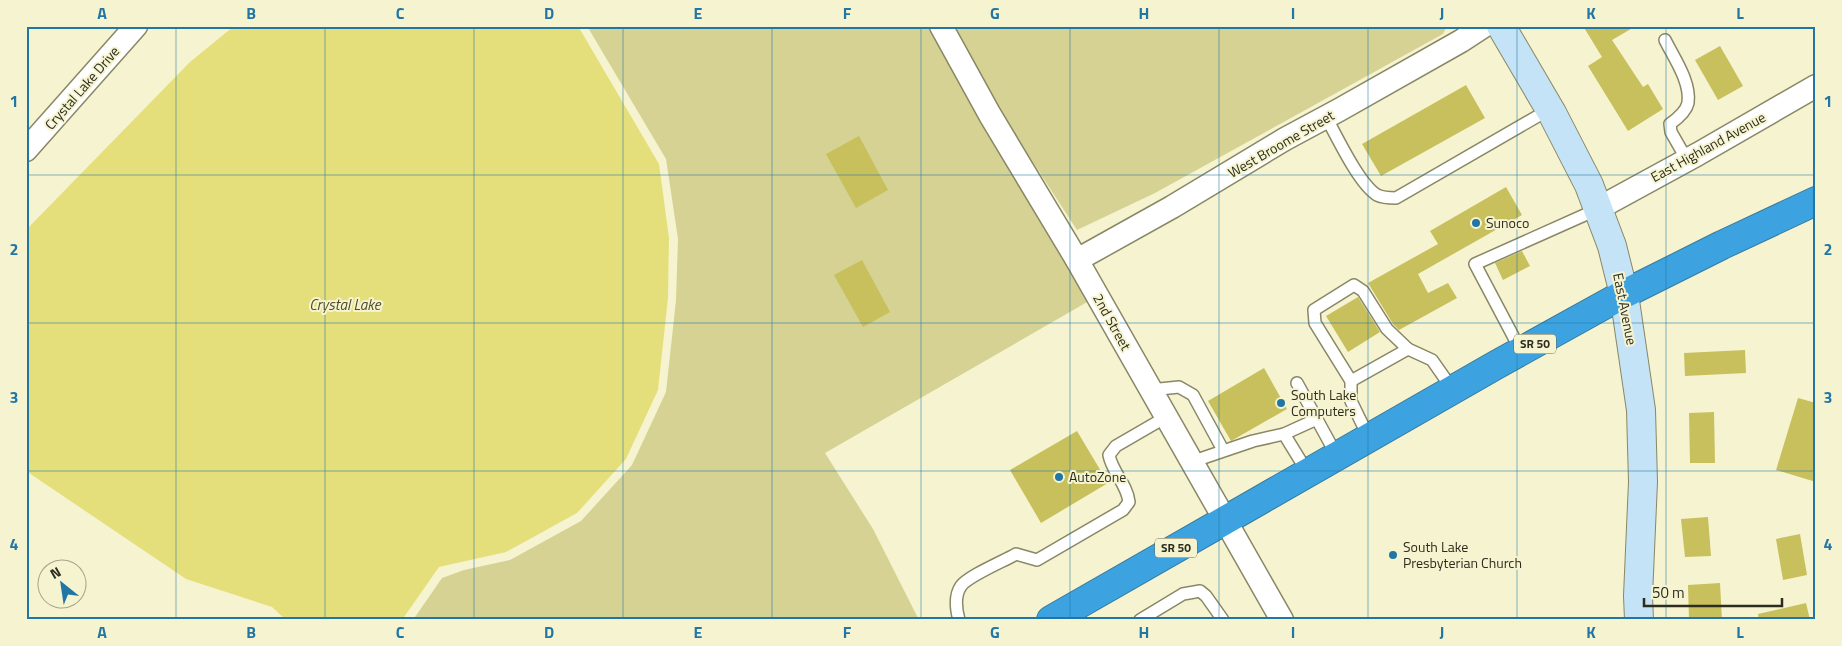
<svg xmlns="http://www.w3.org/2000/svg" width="1842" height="646" font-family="'Titillium Web',sans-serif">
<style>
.green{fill:#d5d293}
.water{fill:#e5df7b}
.building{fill:#c7c05d}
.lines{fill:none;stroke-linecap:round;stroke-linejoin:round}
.lane-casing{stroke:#898765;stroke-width:14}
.street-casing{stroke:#898765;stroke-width:25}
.secondary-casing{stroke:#898765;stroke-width:30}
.highway-casing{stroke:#377a9c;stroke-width:30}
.lane{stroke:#fff;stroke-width:11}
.street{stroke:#fff;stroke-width:22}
.secondary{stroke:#c4e3f6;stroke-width:28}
.highway{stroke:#3ca3e0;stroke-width:28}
.grid{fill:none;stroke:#2276a6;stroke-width:1;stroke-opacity:0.55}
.poi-dot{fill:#2276a6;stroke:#f6f4d0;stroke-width:2}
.labels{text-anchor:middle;stroke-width:4;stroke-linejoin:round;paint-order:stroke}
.shield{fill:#f6f4d0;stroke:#696954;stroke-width:1}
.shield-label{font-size:12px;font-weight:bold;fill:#2d2d1f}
.street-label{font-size:14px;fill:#2d2d1f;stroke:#f6f4d0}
.poi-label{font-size:14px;fill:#2d2d1f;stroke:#f6f4d0;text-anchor:start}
.water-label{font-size:15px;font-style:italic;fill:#4f4c23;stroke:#f6f4d0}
.neatline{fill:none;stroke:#2276a6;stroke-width:2}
.grid-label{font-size:16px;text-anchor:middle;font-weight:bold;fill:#2276a6}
</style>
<rect width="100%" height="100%" fill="#f6f4d0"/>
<!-- green -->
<g class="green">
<path d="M587,26H930L1089,301L825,453L873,529L919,620H413L442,578L464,570L510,560L581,521L632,465L666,392L676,300L678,239L666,159Z"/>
<path d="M952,26H1447L1443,34L1155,193L1077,230L999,110Z"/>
</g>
<!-- water -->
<path class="water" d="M234,26H578L659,164L669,238L668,298L658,390L626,459L577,513L506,552L439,567L402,620H286L272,607L186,579L26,471V230L190,62Z"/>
<!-- building -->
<g class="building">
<path d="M1583,26H1636L1612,40L1643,87L1648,84L1663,109L1628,131L1588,66L1602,57Z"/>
<path d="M1720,46L1743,86L1718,100L1695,60Z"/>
<path d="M1466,85L1485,118L1381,176L1362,144Z"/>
<path d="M859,136L888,190L856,208L826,154Z"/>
<path d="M1506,187L1522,215L1418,274L1428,293L1448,283L1457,298L1399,330L1393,324L1368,283L1438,244L1430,231Z"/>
<path d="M1522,251L1530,266L1503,280L1495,263Z"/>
<path d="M862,260L890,312L863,327L834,275Z"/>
<path d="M1358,297L1380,332L1348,352L1326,316Z"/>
<path d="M1745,350L1746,373L1685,376L1684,353Z"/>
<path d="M1264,368L1287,409L1231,441L1208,401Z"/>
<path d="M1798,398L1816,403V482L1776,470Z"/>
<path d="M1714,412L1715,463H1690L1689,413Z"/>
<path d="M1077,431L1108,483L1041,523L1010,470Z"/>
<path d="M1708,517L1711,556L1685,557L1681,519Z"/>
<path d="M1800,534L1807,575L1783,580L1776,539Z"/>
<path d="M1720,583L1722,620H1689L1688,585Z"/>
<path d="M1806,603L1810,620H1759L1758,614Z"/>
</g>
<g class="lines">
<!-- lane casing -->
<g class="lane-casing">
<g id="lane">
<path d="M1665,40C1674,58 1691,82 1688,103C1686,112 1677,119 1670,124L1671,132L1687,160"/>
<path d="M1326,117C1337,137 1359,184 1377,195C1383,198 1389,198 1396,198L1550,109"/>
<path d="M1521,351L1475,264L1598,209"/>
<path d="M1351,381L1408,349"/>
<path d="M1297,383L1337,456"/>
<path d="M1150,390L1179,387L1193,395L1223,450"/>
<path d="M1284,434L1308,473"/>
<path d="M1369,438L1351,401V381L1315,323L1314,310L1354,285L1363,291L1387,329L1408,349L1432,360L1453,390"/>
<path d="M1191,462L1253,441L1284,434L1317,419"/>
<path d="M959,620C956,609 954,596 961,586C968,576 1004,561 1016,554L1037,560L1123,510L1129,502C1127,484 1112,472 1109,455L1116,446L1166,417"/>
<path d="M1140,620L1183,594L1200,591L1206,596L1223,620"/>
</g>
</g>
<!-- street casing -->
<g class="street-casing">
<g id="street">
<path d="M941,26L990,115L1077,260L1282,620"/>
<path d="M26,150L136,26"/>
<path d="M1599,208L1698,154L1816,86"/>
<path d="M1077,260L1172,207L1285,139L1339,110L1461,41L1484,26"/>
</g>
</g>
<!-- secondary casing -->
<g class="secondary-casing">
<path id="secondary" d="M1501,26L1552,113L1589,185L1612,246L1624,294L1641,410L1643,482L1638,596L1639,620"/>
</g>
<!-- highway casing -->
<g class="highway-casing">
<path id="highway" d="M1051,620L1496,365L1624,294L1722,245L1816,201"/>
</g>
<!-- lane -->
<use href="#lane" class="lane"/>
<!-- street -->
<use href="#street" class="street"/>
<!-- secondary -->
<use href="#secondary" class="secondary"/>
<!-- highway -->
<use href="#highway" class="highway"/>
</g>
<!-- grid -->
<path class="grid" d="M176,26V620M325,26V620M474,26V620M623,26V620M772,26V620M921,26V620M1070,26V620M1219,26V620M1368,26V620M1517,26V620M1666,26V620M26,175H1816M26,323H1816M26,471H1816"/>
<!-- markers -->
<g class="poi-dot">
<circle cx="1476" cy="223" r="5"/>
<circle cx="1281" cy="403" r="5"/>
<circle cx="1059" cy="477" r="5"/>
<circle cx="1393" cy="555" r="5"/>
</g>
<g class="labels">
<!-- shield labels -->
<g class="shield">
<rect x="1514" y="334.5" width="42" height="19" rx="4"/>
<rect x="1155" y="538.5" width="42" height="19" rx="4"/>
</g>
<g class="shield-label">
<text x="1535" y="348">SR 50</text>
<text x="1176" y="552">SR 50</text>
</g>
<!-- street labels -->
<g class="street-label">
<text transform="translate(82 88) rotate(-49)" y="5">Crystal Lake Drive</text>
<text transform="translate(1281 144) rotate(-30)" y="5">West Broome Street</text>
<text transform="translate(1708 147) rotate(-29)" y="5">East Highland Avenue</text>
<text transform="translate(1625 309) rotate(79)" y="5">East Avenue</text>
<text transform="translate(1112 322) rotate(61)" y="5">2nd Street</text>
</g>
<!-- poi labels -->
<g class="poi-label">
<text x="1486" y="228">Sunoco</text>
<text x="1291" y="400">South Lake<tspan x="1291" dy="16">Computers</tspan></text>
<text x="1069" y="482">AutoZone</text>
<text x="1403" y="552">South Lake<tspan x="1403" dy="16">Presbyterian Church</tspan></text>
</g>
<!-- water labels -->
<g class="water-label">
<text x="345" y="310">Crystal Lake</text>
</g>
</g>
<!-- border -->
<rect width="1842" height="646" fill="none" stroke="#f6f4d0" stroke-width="55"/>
<!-- north arrow -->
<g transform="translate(62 584) rotate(330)"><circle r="24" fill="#f6f4d0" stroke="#a6a489"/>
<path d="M0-4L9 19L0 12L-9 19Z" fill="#2276a6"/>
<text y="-8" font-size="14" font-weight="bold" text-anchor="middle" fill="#2d2d1f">N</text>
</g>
<!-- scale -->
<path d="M1644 598v8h138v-8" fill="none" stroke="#2d2d1f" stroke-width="2.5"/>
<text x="1652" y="598" font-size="15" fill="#2d2d1f" stroke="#f6f4d0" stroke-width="4" paint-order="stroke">50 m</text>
<rect x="28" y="28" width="1786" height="590" class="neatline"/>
<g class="grid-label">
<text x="102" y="19">A</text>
<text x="251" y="19">B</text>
<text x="400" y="19">C</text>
<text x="549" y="19">D</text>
<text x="698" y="19">E</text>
<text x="847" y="19">F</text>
<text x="995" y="19">G</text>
<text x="1144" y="19">H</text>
<text x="1293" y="19">I</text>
<text x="1442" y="19">J</text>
<text x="1591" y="19">K</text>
<text x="1740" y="19">L</text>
<text x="14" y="107">1</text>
<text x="1828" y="107">1</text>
<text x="14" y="255">2</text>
<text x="1828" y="255">2</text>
<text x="14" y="403">3</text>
<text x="1828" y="403">3</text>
<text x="14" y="550">4</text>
<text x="1828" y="550">4</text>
<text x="102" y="638">A</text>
<text x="251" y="638">B</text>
<text x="400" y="638">C</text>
<text x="549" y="638">D</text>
<text x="698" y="638">E</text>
<text x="847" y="638">F</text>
<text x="995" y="638">G</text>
<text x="1144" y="638">H</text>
<text x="1293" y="638">I</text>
<text x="1442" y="638">J</text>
<text x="1591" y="638">K</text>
<text x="1740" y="638">L</text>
</g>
</svg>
